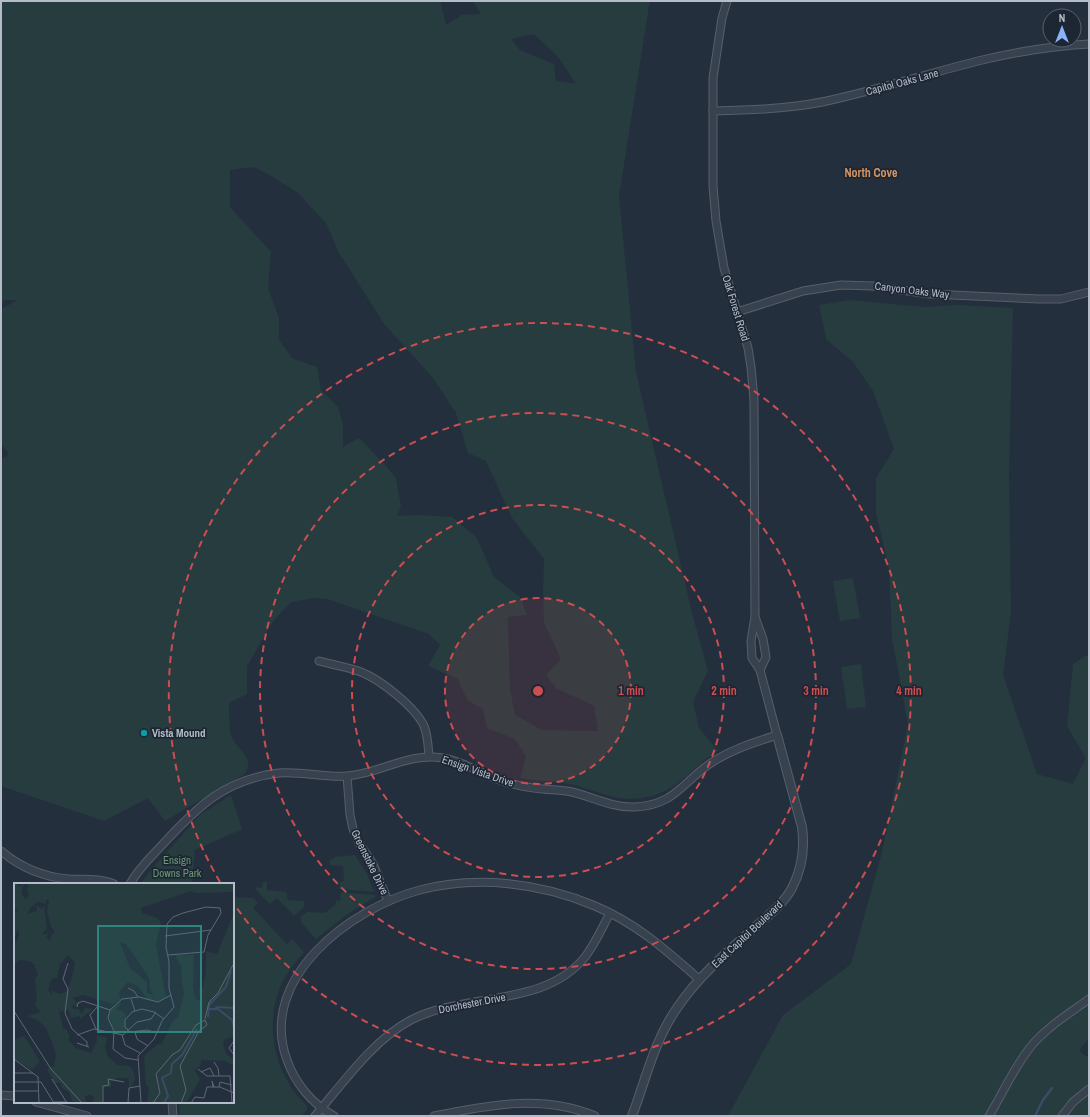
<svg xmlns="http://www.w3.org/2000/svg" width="1090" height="1117" font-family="'Archivo Narrow',sans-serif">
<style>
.green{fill:#263c3f;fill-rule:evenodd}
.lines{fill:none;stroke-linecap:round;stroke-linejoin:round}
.stream{stroke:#394c67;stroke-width:2.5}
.minor-casing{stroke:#565f6c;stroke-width:9}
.tertiary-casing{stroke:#565f6c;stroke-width:10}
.minor{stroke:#38414e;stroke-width:7}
.tertiary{stroke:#38414e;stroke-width:8}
.ring{fill:none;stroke:#ce4d50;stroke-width:2;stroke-dasharray:7 5}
.culture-dot{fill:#0f9aa8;stroke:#1d2633;stroke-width:1.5}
.labels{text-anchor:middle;stroke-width:3.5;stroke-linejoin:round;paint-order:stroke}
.street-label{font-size:11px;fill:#b4bcc9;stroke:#1d2633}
.poi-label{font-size:11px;font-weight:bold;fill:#b4bcc9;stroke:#1d2633;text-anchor:start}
.park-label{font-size:11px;fill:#6b9a76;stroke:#1d2633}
.neighbourhood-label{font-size:12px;font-weight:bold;fill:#d59563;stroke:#1d2633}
.inset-river{fill:none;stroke:#394c67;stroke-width:2}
.inset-road{fill:none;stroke:#5e6776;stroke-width:1}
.view{fill:#308480;fill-opacity:0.15;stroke:#308480;stroke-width:2}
.inset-edge{fill:none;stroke:#b4bcc9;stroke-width:2}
.centre{fill:#ce4d50;stroke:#1d2633;stroke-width:2}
.ring-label{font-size:12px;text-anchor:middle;font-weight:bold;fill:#ce4d50;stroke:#1d2633;stroke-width:3.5;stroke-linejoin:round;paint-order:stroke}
</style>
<rect width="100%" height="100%" fill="#242f3e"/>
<!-- green -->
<g class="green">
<path d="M1,1H440L446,25L462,15L481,14L473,1H651L649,6L619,196L636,372L692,613L708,671L693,702L699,728L718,751C699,762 686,780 667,790C650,799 628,801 610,796C595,792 581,786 565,783C550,781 535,781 520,778L526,756L515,739L489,729L486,725L483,709L467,700L458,679L428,666L440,645L429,634L327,599L314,598L291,602L274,620L247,666V694L229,703C229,713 229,725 231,735C235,749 256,757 245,774L165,821L148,798L104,821L1,786V459L7,456L8,453L1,444V309L18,300H4L1,304ZM534,34L559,58L576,84L556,81L554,64L520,50L511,39ZM254,167L271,176L297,192L326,223L339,253L385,325L433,378L456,413L468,453L486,461L512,518L544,559L543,596L544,623L561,659L546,675L556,688L594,706L598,731L542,730L515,715L510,689L508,617L527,615L520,597L494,577L477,538L452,517L417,515L397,516L401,506L396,478L385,465L359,438L343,447V425L338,407L321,390L317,367L292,358L279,340V318L268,288L271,252L230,207V170Z"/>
<path d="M850,300L923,307L956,305L1013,308L1009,473L1011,612L1003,675L1037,774L1073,784L1086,758L1067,726L1073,664L1089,654V1039L1082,1046L1080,1051L1084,1055L1089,1057V1116H728L783,1015L851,964L882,852L908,724L892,638L889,568L876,513V478L894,449L873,391L853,362L826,339L819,305Z"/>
<path d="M853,578L860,618L840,621L833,581Z"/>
<path d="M861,664L866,707L847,709L841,667Z"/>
<path d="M231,795L242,829L195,850L192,884H140L151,870L201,814Z"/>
<path d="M355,855L367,874L374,892L339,889L340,882L344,881L343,866L330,865V860L335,857Z"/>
<path d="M263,882H267V890L286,892L288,900L304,901V907L294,916L277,898L270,904L256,890V887L262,888Z"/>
<path d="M341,892L375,895V897L349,913L316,939L301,922V917L307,912L325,913L336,904V900L340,901Z"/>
<path d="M233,897L254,898L258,903L253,908L287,944L292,939L304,952C298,959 292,966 287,974C267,1006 269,1050 288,1082C293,1091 300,1099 307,1106V1110L301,1116H180L179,1102H233Z"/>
</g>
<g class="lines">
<!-- stream -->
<path class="stream" d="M1035,1116L1043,1100L1052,1088"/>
<!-- minor casing -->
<g class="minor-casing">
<g id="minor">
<path d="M713,111C750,110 786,109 822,102C875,91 926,74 978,61C1015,52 1051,46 1089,44"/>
<path d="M737,312L803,291L841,285L873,286L930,294L1039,299H1061L1089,292"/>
<path d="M755,617L763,639L766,657L760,670"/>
<path d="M319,661C333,665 348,667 361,672C381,680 415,707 424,726C428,736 428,746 429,756"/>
<path d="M347,776L350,815L353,829L359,843L373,864L388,901"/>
<path d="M1,851C20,867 44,877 68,879C84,880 99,878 114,884"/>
<path d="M130,884C138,869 151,857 162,845C197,807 225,779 279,773C302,771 325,778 348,776C381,773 409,752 443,758C463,761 481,774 500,780C514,785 528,788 543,789C552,790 562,790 572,792C593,797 612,808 635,807C673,805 681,785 708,765C729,750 753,743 777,735L760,670L752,658L751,641L755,617L754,400L751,367L748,348L724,268L716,221L713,186V78L722,18L727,1"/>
<path d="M1,1095L15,1096"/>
<path d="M36,1102L87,1116"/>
<path d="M172,1102L173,1116"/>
<path d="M315,1116C342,1084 374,1039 411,1020C465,992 544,1008 585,957C595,944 602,928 610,913"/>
<path d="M334,1116C312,1104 295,1083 287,1060C257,978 351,908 420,890C477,875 541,883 595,906C636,923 666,950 699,979"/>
<path d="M434,1116C488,1105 542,1094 595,1116"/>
<path d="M989,1116C1003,1093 1014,1067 1032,1045C1047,1027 1070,1013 1089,999"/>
<path d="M1062,1116L1073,1102L1089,1089"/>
</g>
</g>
<!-- tertiary casing -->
<g class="tertiary-casing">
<path id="tertiary" d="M632,1116C646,1079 654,1041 677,1008C698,977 725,954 752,930C766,917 783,905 792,888C802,869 805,849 802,827L777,735"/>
</g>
<!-- minor -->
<use href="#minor" class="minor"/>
<!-- tertiary -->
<use href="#tertiary" class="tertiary"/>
</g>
<!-- distance rings -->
<circle cx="538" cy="691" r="93" fill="#ce4d50" fill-opacity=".12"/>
<g class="ring">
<circle cx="538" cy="691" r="93"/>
<circle cx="538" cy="691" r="186"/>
<circle cx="538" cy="691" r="278"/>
<path d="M220 882A371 371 0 1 1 234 904"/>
</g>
<!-- markers -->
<circle class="culture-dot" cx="144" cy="733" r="4"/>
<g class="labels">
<!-- street labels -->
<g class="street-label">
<text transform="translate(902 82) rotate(-15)" y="4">Capitol Oaks Lane</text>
<text transform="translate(912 290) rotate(7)" y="4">Canyon Oaks Way</text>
<text transform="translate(736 308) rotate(73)" y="4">Oak Forest Road</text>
<text transform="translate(478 771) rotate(19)" y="4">Ensign Vista Drive</text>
<text transform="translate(370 862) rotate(64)" y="4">Greenstoke Drive</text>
<text transform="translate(747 934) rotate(-43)" y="4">East Capitol Boulevard</text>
<text transform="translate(472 1003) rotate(-11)" y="4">Dorchester Drive</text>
</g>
<!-- poi labels -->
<g class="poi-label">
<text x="152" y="737">Vista Mound</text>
</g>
<!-- park labels -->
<g class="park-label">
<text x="177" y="864">Ensign<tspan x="177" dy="13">Downs Park</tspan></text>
</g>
<!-- neighbourhood labels -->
<g class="neighbourhood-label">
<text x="871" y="177">North Cove</text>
</g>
</g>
<!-- overview -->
<g transform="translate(14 883)">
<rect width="220" height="220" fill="#242f3e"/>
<path d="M0,0L6,3L10,0L7,11L12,16L15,11L13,5L15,3L13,0H220V9L182,10L177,8L127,25L128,30L143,35L147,40L142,61L152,114L146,118L133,116L124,103L114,99L105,109L107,116L99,121L69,112L58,115L64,120L63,123L58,122L59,126H64L68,131L71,125L79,126L66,136L65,133L57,135L54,127L46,129L44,123L49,145L52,146L56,154L54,157L62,165L77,170L83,158V152L93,155L91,165L94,174L104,182L115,183L119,186L121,196L118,203L115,204V195H102L101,198H97V204H89L88,220H78L80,214L75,211L71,214L73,220H59L55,209L48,205L47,200H41L34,188V185L40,183L42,172L38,159L32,145L25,138L14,133L27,129L20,120L23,118L21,96L24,91L20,83H22L16,78L6,77L0,81V56L2,60L5,52L4,46L0,55V31L4,26H0ZM32,17H35L33,28L37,44L41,48L37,53V62V57L32,55L35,50L27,52L33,45L30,23L27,26L23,22V28L13,31L17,24L24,19L32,21ZM106,59L112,61L127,82L135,96L136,107L140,112L133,110V99L116,85ZM54,72L61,80L57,98L52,109L45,111L37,107L39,113L34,107L36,99L39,95H43L46,81ZM220,30V153L210,157L209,161L212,171L220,177V183L211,178L188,177L186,183L181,187L186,197L172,220H133L135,205L132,202L130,173L144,161H148L158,139L164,134L170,111L167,91L168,85L161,72H180L179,107L182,116L186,117L185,106L189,104L192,87V68L203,71ZM106,118L107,121L102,127L108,128L113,133L110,140L113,148L107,151L101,150L95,133L97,126ZM10,153L26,178L18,187L1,176L0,157Z" fill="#263c3f" fill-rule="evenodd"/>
<path class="inset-river" d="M194,126H204L218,137L220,144M200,127L203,124L220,125M194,134L195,122L212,104L217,88M150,220L154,213L148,195L157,190L158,181L168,172L183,146"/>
<path class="inset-road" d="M151,53L197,47M54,80L49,96L54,106L51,130L58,146L73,159V164M114,105L120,108L124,114M117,116L121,128M63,124L64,120L69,118L96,127M0,128L37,186L68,220M191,136L195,119L204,110L220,80M82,146L76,132L84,123M121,149L123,156L134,163M143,150L133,147L116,149L111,144V137L118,129L128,126L140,129L150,136M63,152L80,146L109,152L123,139L137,136L142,129M108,152L111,162L126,170M220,158L215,165L220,172M63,160L75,164M0,176L24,194L25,220M124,177L111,175L99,166L100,148L94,135L96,127L108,116L125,114L144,119L157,112M200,179L204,185L205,193M184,186L193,193H216L218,220M187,189L196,185L200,193M0,190H19M38,196L53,220M0,199H27L40,220M89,203L95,202L94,196L110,199M89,203V220M193,204H206L220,210M199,204L198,198L200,204M205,204L206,199L218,202M0,208H25M40,219H53M114,220L115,205L126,203M127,220L124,173L140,156L148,138L160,124L155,105V79L152,64L153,41L159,34L169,30L192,24L206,25L207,30L194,52L190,69L154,72M139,220L146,210L142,191L158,172L166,167L182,142L191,137L193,142L185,148L166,183L172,207L167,220M177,220L181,214L190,215L193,204"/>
<path class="view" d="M84,43H187V149H84Z"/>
<rect width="220" height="220" class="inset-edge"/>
</g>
<circle cx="538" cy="691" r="6" class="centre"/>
<g class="ring-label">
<text x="631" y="695">1 min</text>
<text x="724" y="695">2 min</text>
<text x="816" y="695">3 min</text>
<text x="909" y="695">4 min</text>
</g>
<!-- border -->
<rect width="1090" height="1117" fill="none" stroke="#b4bcc9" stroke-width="4"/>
<!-- north arrow -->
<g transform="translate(1062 28)"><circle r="19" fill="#1d2633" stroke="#59626f"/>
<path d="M0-3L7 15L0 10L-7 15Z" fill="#8ab4f8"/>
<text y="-6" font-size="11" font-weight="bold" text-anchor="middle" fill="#b4bcc9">N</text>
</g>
</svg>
